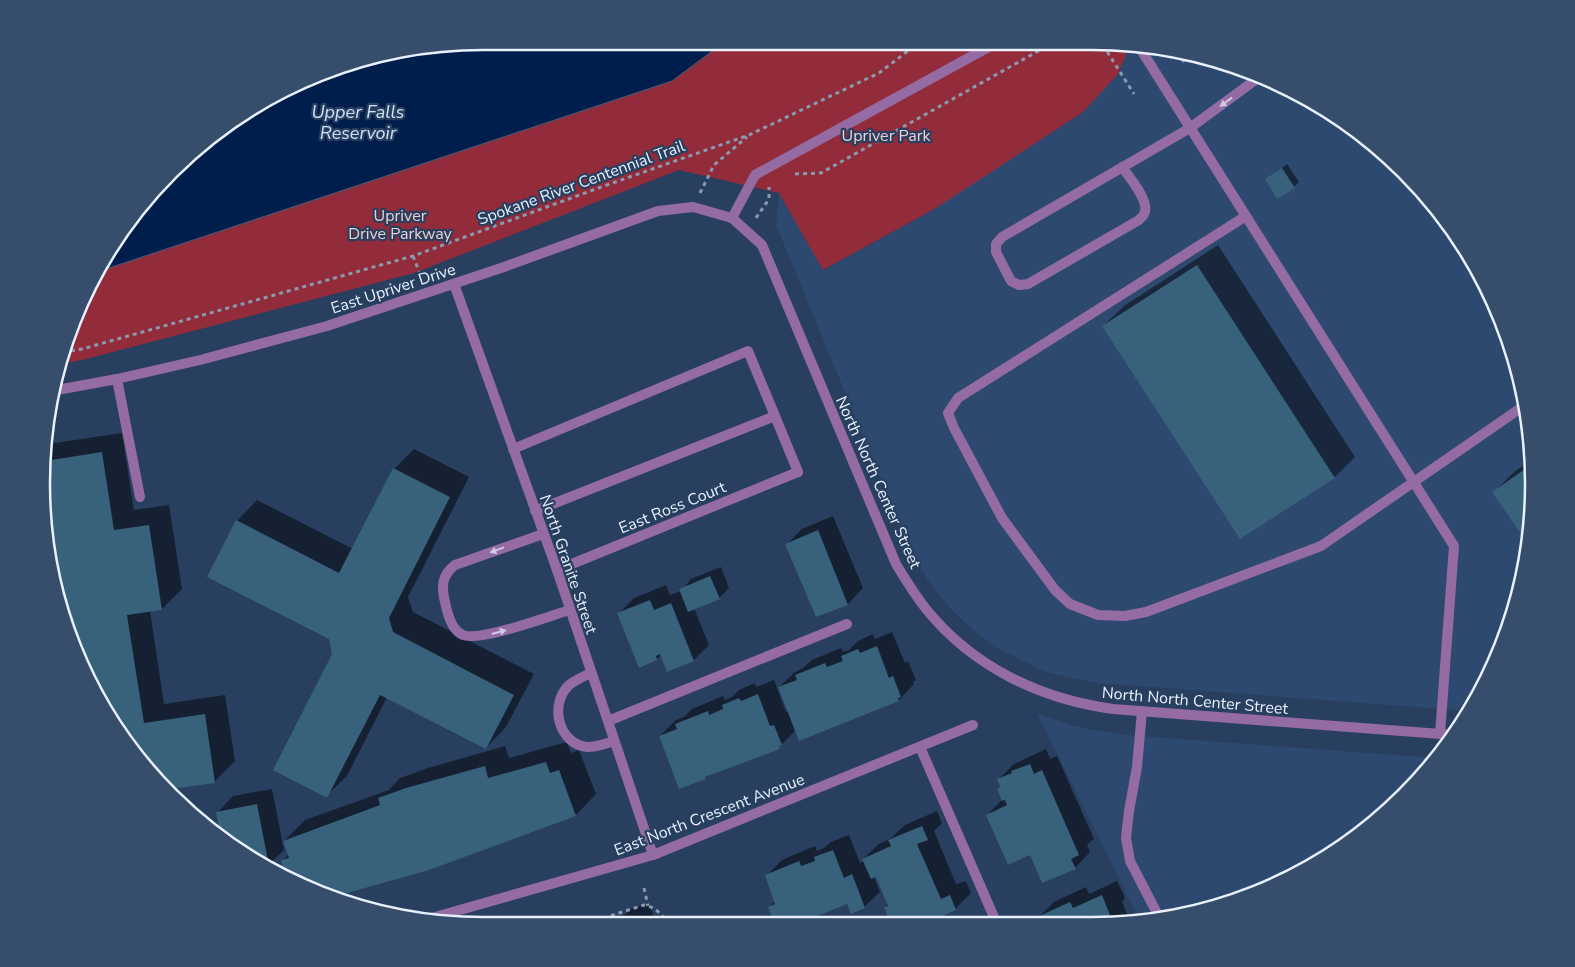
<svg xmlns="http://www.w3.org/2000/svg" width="1575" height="967" font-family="'Nunito Sans',sans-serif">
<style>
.built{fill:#2e496f}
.green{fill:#932c3a}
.water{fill:#001e4b;stroke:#465d80}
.shadow{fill:#0007}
.building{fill:#38617b}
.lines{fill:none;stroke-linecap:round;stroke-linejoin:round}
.path{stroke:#8a9ab0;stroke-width:3;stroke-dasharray:4 4;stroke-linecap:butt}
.service{stroke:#956ba4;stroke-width:10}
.minor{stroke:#956ba4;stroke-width:10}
.tertiary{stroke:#956ba4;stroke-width:10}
.oneway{fill:#cfc9e2}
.labels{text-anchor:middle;stroke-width:4.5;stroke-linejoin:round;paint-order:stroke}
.park-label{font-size:16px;fill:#f0cfd0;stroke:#283f5f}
.street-label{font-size:16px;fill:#e8f1fd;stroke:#283f5f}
.water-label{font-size:18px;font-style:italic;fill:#d0e0f8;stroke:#283f5f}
.rim{fill:none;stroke:#e8f1fd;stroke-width:2.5}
</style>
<rect width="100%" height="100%" fill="#283f5f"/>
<!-- built -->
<g class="built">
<path d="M1130,45H1149L1260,75L1360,132L1424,192L1474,262L1510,341L1530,425L1533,512L1519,598L1488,679L1469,711L1099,683L1070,678L1043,671L997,648L973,630L950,608L930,583L913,557L776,225L779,193L824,270L936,208L1118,74Z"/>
<path d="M1037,713L1070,725L1093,730L1125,735L1437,758L1383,816L1312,867L1233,902L1140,921Z"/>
</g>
<!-- green -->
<path class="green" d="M723,43L1130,45L1118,74L1083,112L936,208L823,270L779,193L679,170L414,273L86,359L61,364L65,342L103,270L672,81Z"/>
<!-- water -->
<path class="water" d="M484,41L723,43L672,81L103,270L132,215L215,132L342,65Z"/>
<!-- shadow -->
<g class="shadow">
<path d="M1287,164L1299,182L1294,187L1266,180Z"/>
<path d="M1218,245L1355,457L1335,477L1241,538L1103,326L1124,306Z"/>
<path d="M122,433L134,510L169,505L182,589L162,609L150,611L164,704L225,695L235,761L214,782L171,788L116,729L65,625L41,483L48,444Z"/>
<path d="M414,449L469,477L408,597L413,612L534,674L506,727L486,748L387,697L347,776L326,796L334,654L330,639L237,521L257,500L353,549L394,469Z"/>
<path d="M1531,460L1533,512L1494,492L1514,472Z"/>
<path d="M833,516L863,588L848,604L817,616L787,544L802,529Z"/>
<path d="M721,567L729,588L719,598L694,608L709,645L694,660L661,654L657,659L618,614L634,598L666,585L670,595L681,591L691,579Z"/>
<path d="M892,632L905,663L908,661L916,680L913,682L914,684L899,700L796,730L779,747L710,774L705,778L660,736L676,720L684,717L692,709L723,696L725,700L732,697L739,690L755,683L756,687L774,680L786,712L789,710L779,687L795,672L803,668L812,660L841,648L843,652L849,650L858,641L873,634L875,639Z"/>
<path d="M567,742L571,753L579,750L596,794L576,815L429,869L330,896L315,892L286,876L282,861L289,854L284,841L305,820L389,790L400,778L428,768L505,746L509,758Z"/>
<path d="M1046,749L1050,759L1057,756L1094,839L1087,845L1090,852L1075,868L987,815L1003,799L998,780L1014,764Z"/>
<path d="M272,789L284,850L268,865L218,812L233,796Z"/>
<path d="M937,811L942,823L934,831L956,884L966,881L971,893L955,909L921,916L885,908L888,904L876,876L874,877L880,892L864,907L848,902L811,918L812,920L808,924L775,923L769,907L776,901L766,876L782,860L815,846L817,851L824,848L831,842L849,835L860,863L864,861L863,859L879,844L891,838L905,825Z"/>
<path d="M1117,881L1125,898L1122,902L1131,923L1121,925L1042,924L1039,917L1054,902L1086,887L1089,894Z"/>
<path d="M649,903L656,923H612L617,917L626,914L631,909Z"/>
<path d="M707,916L713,918L715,923H697Z"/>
<path d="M967,918L969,924H948L949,923Z"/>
</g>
<!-- building -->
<g class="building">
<path d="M1282,168L1295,188L1277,199L1265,179Z"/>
<path d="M1197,265L1335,478L1240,539L1102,326Z"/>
<path d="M1530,440L1531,453V456L1523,445Z"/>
<path d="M102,452L114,530L149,525L162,610L127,615L144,723L205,714L215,783L172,789L116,729L65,625L41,483L45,461Z"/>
<path d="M1531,465L1533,512L1528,544L1492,492Z"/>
<path d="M393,468L450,497L389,618L393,632L514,695L486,749L380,695L327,798L273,770L332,654L329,639L207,577L236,520L339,573Z"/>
<path d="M818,530L848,605L816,617L785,544Z"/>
<path d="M710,576L720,599L688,612L679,589Z"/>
<path d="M650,600L654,610L671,603L694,661L667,672L660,654L656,656L657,660L639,668L617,613Z"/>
<path d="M877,646L889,678L893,676L901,697L898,698L899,701L799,741L778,687L797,680L795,675L825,663L827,667L843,661L841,656L858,649L860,653Z"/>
<path d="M758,694L770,726L774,725L782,745L779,746L780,749L705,777L706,779L679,789L659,736L677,729L675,724L708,711L709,715L723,709L722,705L739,698L741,701Z"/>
<path d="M546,762L550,773L559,770L576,816L429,870L333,897L315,892L284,875L281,860L289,858L283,841L380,805L378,798L406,788L485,766L488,778Z"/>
<path d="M1030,764L1034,774L1042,770L1079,855L1071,859L1076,869L1042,883L1030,855L1008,865L986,815L1007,805L1005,800L1002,801L997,789L1000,787L997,779L1012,773L1011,771Z"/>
<path d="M257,804L269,866L221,839L216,812Z"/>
<path d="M922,826L928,840L917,844L941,899L950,895L956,910L923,924L920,917L904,924H891L884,907L888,906L876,877L871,879L862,859L891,846L888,840Z"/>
<path d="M833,850L844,878L852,874L865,908L851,914L847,904L800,923H774L768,907L775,904L765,875L799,861L801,866L815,861L814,857Z"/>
<path d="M1102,895L1110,915L1106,917L1110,925L1040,924L1037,917L1070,902L1073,908Z"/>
<path d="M634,918L636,923H619V922Z"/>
<path d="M701,920L709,923H694Z"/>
</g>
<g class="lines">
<!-- path -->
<g class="path">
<path d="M1103,45L1134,94"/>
<path d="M1178,53L1184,62"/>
<path d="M795,174L821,173L1040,50L1044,44"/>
<path d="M700,193L714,165L747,137"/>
<path d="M756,218L769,199V187"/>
<path d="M413,256L421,276"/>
<path d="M63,352L82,349L413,256L604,186L749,135L879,73L917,44"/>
<path d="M644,888L648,906"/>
<path d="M588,923L644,905C655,907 661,913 667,923"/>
</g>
<!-- service -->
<g class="service">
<path d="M1138,45L1454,546L1440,734"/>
<path d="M1122,167C1129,177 1151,202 1144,214C1143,217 1140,218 1139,220L1028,284L1019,285L1011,281L996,252V244L1002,237L1190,128L1262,75"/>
<path d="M1246,216L958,398L948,413L954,428L1002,518L1055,590L1070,604L1098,615L1125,616L1146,612L1321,546L1525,405"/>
<path d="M732,218L755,175L994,44"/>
<path d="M117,379L140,497"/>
<path d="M775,416L798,472"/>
<path d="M513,449L748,351L775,416L535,511"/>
<path d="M543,534L455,565C442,575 441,586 445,602C447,612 452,631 463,635C480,642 549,616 570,610"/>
<path d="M591,673C583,677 575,680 568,686C549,706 559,744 587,747C597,747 605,744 614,741"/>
<path d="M1142,711L1137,767L1129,811L1126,838L1130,861L1159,917"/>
<path d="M608,721L847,624"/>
<path d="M920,747L997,924"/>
</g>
<!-- minor -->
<g class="minor">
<path d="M454,284L557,570L653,855"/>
<path d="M557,570L798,472"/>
<path d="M421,921L653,855L973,725"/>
</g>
<!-- tertiary -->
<path class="tertiary" d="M57,390L117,379L200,360L327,326L504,267L658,211L693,207L732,218L762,245L896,564C905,579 915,595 926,609C973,667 1040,699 1113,709L1454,735"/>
</g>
<!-- one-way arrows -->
<defs><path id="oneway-solid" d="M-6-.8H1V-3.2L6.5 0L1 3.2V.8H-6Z" transform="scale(1.25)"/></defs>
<g class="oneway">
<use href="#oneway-solid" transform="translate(1226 102) rotate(144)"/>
<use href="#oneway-solid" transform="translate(497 550) rotate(160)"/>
<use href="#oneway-solid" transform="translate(499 632) rotate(-15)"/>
</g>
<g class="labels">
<!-- park labels -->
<g class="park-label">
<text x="886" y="141">Upriver Park</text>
<text x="400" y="221">Upriver<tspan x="400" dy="18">Drive Parkway</tspan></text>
</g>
<!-- street labels -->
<g class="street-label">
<text transform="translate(581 182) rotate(-20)" y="6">Spokane River Centennial Trail</text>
<text transform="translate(393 288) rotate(-18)" y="6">East Upriver Drive</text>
<text transform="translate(879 482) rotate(66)" y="6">North North Center Street</text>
<text transform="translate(672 507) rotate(-22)" y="6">East Ross Court</text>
<text transform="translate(569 564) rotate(71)" y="6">North Granite Street</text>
<text transform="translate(1195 700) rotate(5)" y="6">North North Center Street</text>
<text transform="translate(709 814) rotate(-21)" y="6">East North Crescent Avenue</text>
</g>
<!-- water labels -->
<g class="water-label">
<text x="358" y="118">Upper Falls<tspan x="358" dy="21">Reservoir</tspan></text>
</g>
</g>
<!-- crop -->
<path d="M0 0H1575V967H0ZM483 50H1092A433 433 0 0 1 1525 483V484A433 433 0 0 1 1092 917H483A433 433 0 0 1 50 484V483A433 433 0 0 1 483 50Z" fill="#374d6c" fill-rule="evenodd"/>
<path class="rim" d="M483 50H1092A433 433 0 0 1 1525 483V484A433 433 0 0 1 1092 917H483A433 433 0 0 1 50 484V483A433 433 0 0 1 483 50Z"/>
</svg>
